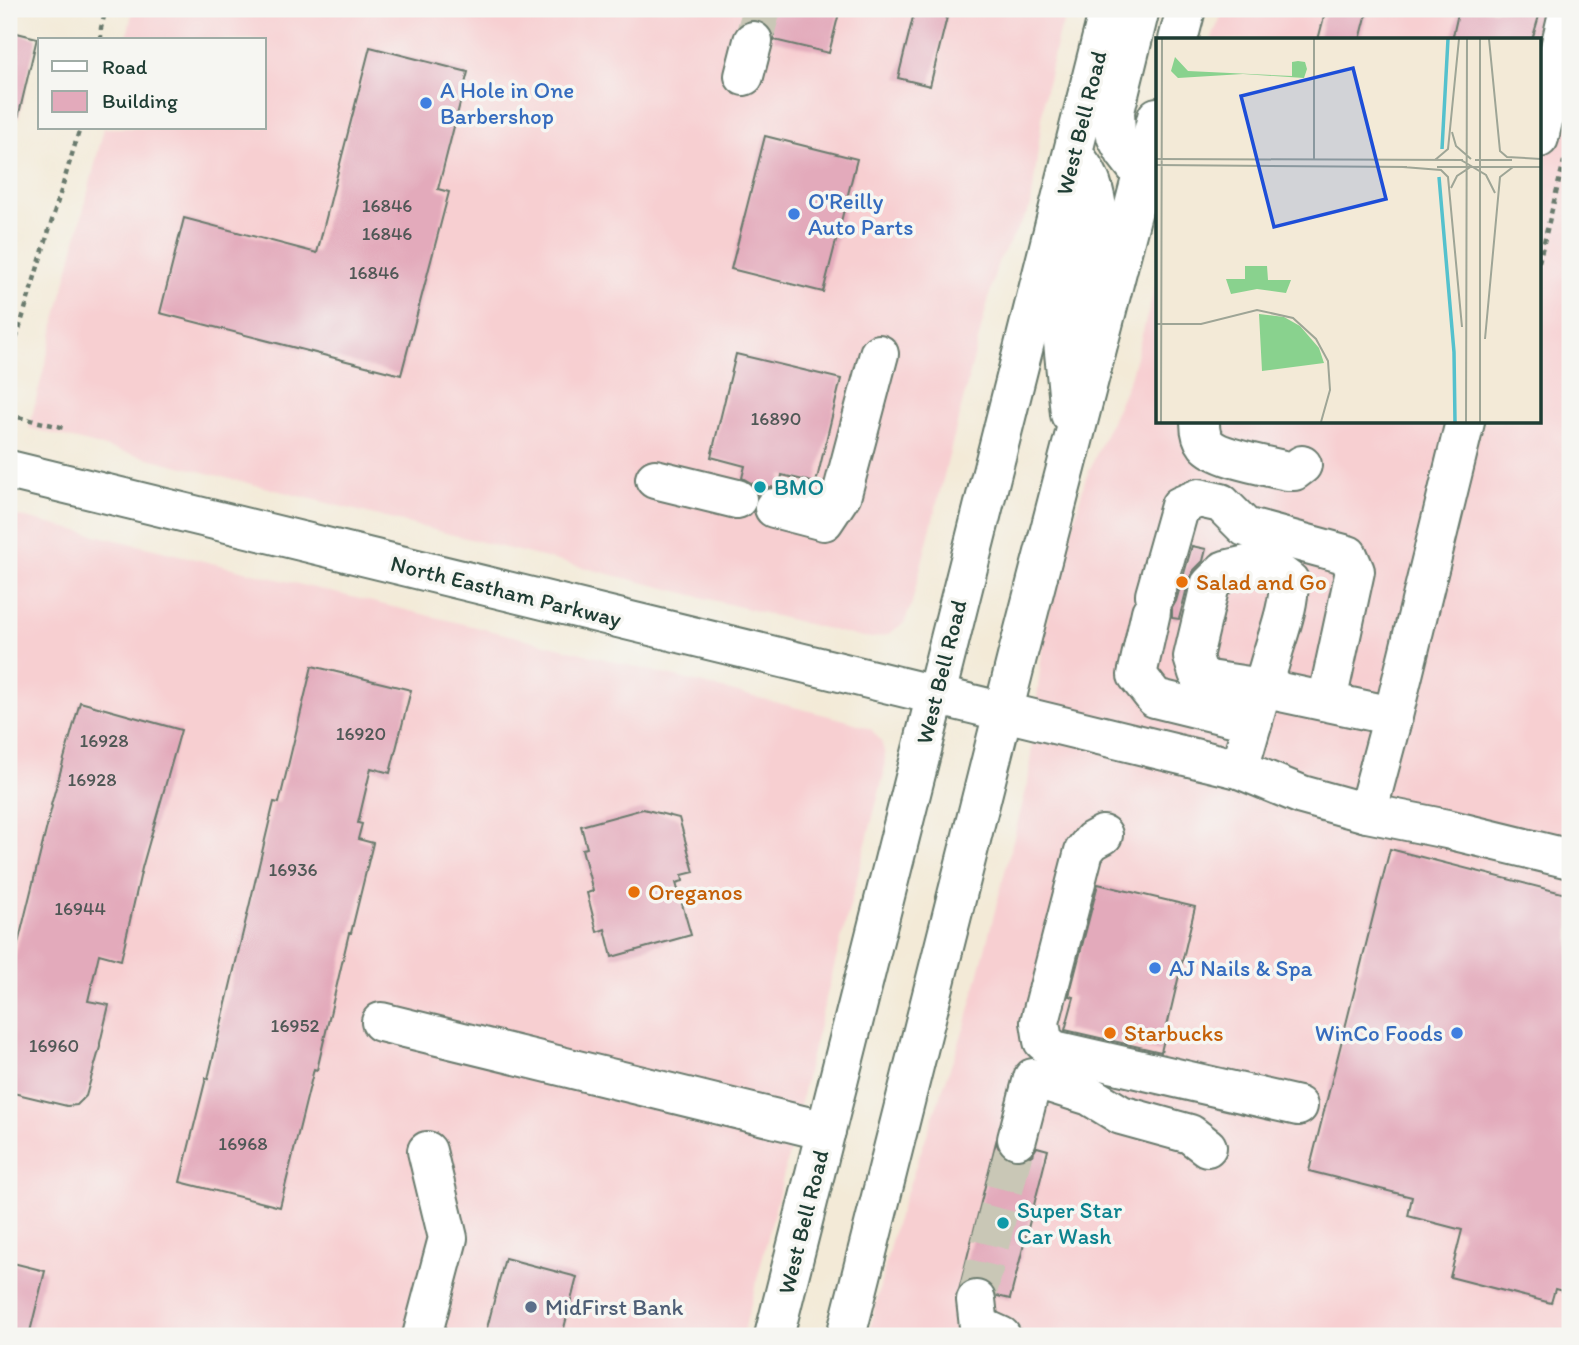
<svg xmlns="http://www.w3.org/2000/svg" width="1579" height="1345" font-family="Itim,sans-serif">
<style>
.built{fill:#f7cfd1}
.building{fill:#e3aabb}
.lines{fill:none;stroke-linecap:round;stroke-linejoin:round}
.minor-tunnel{stroke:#c9c7b6;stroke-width:38;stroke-dasharray:38 19;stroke-linecap:butt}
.minor-casing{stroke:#697a6d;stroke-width:42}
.major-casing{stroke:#697a6d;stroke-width:42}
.path{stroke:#697a6d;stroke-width:4.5;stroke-dasharray:5 5;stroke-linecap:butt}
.minor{stroke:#fff;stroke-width:38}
.major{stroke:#fff;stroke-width:38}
.shop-dot{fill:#3f7fe0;stroke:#f6f6f2;stroke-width:2.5}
.culture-dot{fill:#0f9aa8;stroke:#f6f6f2;stroke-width:2.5}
.food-dot{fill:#e8710a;stroke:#f6f6f2;stroke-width:2.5}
.service-dot{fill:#5c6f8a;stroke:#f6f6f2;stroke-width:2.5}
.labels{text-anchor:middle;stroke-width:7;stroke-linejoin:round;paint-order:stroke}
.number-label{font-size:19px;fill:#505856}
.shop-label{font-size:23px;fill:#366cbe;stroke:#f6f6f2;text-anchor:start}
.street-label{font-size:23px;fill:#1f3d34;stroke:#f6f6f2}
.culture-label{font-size:23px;fill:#0d838f;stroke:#f6f6f2;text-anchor:start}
.food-label{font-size:23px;fill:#c56008;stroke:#f6f6f2;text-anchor:start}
.service-label{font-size:23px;fill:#4e5e75;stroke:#f6f6f2;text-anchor:start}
.inset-river{fill:none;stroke:#54c1cd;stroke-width:3.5}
.inset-road{fill:none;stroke:#9ea596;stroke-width:2}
.view{fill:#1d4ed8;fill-opacity:0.15;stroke:#1d4ed8;stroke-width:3.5}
.inset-edge{fill:none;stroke:#1f3d34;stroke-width:3.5}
</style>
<rect width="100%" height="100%" fill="#f6f6f2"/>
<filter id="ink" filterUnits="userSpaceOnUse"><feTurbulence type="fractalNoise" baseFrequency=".0143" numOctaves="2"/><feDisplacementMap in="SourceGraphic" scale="14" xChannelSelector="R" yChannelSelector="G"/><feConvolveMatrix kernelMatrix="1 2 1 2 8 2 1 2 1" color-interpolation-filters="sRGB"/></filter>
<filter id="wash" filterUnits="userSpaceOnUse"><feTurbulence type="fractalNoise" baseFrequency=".00686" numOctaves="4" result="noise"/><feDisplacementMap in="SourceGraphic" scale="28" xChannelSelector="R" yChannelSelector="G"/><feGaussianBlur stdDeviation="1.57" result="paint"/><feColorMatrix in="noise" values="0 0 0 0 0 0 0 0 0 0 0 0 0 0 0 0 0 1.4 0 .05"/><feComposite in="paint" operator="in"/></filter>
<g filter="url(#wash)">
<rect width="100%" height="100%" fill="#f3ead7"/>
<!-- built -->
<g class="built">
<path d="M133,9H1070L1058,35L1045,94L1031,206L998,262L911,606L904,623L887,635L873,638L855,636L29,428L104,128H264V40H126Z"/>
<path d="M1224,9H1570V1336H868L895,1225L966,1023L1024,798L1028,783L1044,631L1085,480L1130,378L1157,280V422H1539V40H1211Z"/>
<path d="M9,514L530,640L849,721L871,729L881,741L885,755L884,774L809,1064L792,1142L745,1327L741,1336H9Z"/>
</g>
<g id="blocks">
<!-- building -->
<g class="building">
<path d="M748,9H840L829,53L774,40V34L768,25L758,20L745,21Z"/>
<path d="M915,9H949L930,86L898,78Z"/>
<path d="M1326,9H1368L1360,40H1318Z"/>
<path d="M1459,9H1541L1532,40H1452Z"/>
<path d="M9,31L37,38L18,118L9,117Z"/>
<path d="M370,47L468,72L438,189L449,192L401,375L160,313L184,218L317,253Z"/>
<path d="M765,136L857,159L823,292L731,269Z"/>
<path d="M736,354L841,379L816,483L782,475L780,487H768L758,493L753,484L742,478L745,466L711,457Z"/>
<path d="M1192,546L1206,549L1203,561L1194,570L1189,580L1179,619L1172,618V608L1176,601Z"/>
<path d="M312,666L411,690L390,773L371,768L358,823L362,824L358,839L373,843L351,933H349L317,1070L314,1069L280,1207L180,1182L206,1078L208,1079L274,802L279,803Z"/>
<path d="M80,702L181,730L142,868L121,960L99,954L88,1001L109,1005L100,1043V1047L86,1096L77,1105L67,1106L9,1092V980L52,806L51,805Z"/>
<path d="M643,809L679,818L694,872L682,875L683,881L676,883L691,935L612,957L605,929L597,932L587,893L593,891L582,849L587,848L581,826Z"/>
<path d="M1390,849L1570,895V1293L1555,1289L1551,1303L1450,1277L1462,1230L1408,1216L1412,1197L1309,1171Z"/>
<path d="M1098,884L1195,907L1161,1052L1065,1030L1074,997L1069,996Z"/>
<path d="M996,1142L1001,1154L1012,1160H1023L1032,1155L1037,1147L1048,1150L1010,1299L997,1296L993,1286L984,1280L973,1278L964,1282L960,1286Z"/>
<path d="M505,1258L577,1277L562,1336H485Z"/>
<path d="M9,1262L45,1271L29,1336H9Z"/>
</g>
</g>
</g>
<g filter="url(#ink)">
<use href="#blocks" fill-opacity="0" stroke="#697a6d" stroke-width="2"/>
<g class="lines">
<!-- minor-tunnel -->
<g class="minor-tunnel">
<path d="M753,41L762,9"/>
<path d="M976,1300L1017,1139"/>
</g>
<!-- minor casing -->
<g class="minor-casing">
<g id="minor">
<path d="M744,76L753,41"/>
<path d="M1539,138L1569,9"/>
<path d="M1200,422C1200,429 1201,438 1206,444C1217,458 1268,466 1287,471H1294L1302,465"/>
<path d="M9,470L1239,769L1302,795L1367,813L1447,829L1570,859"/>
<path d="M655,479L737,499"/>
<path d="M774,508L824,521L842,494L879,354"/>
<path d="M1155,595L1180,506L1199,498L1221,503L1245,527L1348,555L1355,571L1327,701"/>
<path d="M1151,612L1137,675L1155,698L1253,722"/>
<path d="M1239,769C1250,732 1260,696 1271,659C1278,634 1289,608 1289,581L1277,572L1251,564L1225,570L1210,585L1193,657L1198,673L1209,680L1262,688L1393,716"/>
<path d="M1367,813L1393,716L1465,422"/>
<path d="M1103,835L1092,841L1084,851L1040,1022L1043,1041L1054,1050L1298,1106"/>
<path d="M381,1022L826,1131"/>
<path d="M1017,1139L1033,1078L1090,1096L1121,1115L1190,1134L1207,1147"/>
<path d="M976,1300L979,1326L1001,1336"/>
<path d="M422,1336L448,1238L427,1151"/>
</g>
</g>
<!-- major casing -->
<g class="major-casing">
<g id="major">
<path d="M1140,9L1115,111L1116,136L1125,153L1142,175"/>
<path d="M1178,40L1186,9"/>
<path d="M1070,414L1063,342L1097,207C1093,183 1089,173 1073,154"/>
<path d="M774,1336L1109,9"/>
<path d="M846,1336L1017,657L1157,117"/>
</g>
</g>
<!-- path -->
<g class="path">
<path d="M101,40V28L106,9"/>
<path d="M1539,262L1564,161"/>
<path d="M9,357L13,349L80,128"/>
<path d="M9,415L65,428"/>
</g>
<!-- minor -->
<use href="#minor" class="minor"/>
<!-- major -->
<use href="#major" class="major"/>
</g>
</g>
<!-- markers -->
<g class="shop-dot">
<circle cx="426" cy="103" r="7"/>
<circle cx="794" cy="214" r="7"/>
<circle cx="1155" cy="968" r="7"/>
<circle cx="1457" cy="1033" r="7"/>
</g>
<g class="culture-dot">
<circle cx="760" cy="487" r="7"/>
<circle cx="1003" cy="1223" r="7"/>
</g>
<g class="food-dot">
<circle cx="1182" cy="582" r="7"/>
<circle cx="634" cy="892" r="7"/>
<circle cx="1110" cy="1033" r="7"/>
</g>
<circle class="service-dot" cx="531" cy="1307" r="7"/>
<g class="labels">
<!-- number labels -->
<g class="number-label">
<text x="387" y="212">16846</text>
<text x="387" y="240">16846</text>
<text x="374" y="279">16846</text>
<text x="776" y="425">16890</text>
<text x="361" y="740">16920</text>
<text x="104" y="747">16928</text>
<text x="92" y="786">16928</text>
<text x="293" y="876">16936</text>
<text x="80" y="915">16944</text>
<text x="295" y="1032">16952</text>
<text x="54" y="1052">16960</text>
<text x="243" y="1150">16968</text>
</g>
<!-- shop labels -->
<g class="shop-label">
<text x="440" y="98">A Hole in One<tspan x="440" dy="26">Barbershop</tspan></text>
<text x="808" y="209">O'Reilly<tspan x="808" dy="26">Auto Parts</tspan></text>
<text x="1169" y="976">AJ Nails &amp; Spa</text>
<text x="1443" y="1041" text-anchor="end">WinCo Foods</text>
</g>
<!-- street labels -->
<g class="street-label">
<text transform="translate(1081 123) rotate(-76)" y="8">West Bell Road</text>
<text transform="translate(506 591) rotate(14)" y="8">North Eastham Parkway</text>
<text transform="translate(941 672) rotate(-76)" y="8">West Bell Road</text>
<text transform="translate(803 1222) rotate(-76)" y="8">West Bell Road</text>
</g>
<!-- culture labels -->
<g class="culture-label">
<text x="774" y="495">BMO</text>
<text x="1017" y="1218">Super Star<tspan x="1017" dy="26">Car Wash</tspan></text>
</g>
<!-- food labels -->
<g class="food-label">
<text x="1196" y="590">Salad and Go</text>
<text x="648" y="900">Oreganos</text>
<text x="1124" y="1041">Starbucks</text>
</g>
<!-- service labels -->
<g class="service-label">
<text x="545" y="1315">MidFirst Bank</text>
</g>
</g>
<!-- overview -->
<g transform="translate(1156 38)">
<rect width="385" height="385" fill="#f3ead7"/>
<path d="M19,19L32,33L136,38V24L142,23L149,24L151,31L148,40L87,36L22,40L15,33ZM89,228H111L112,242H135L130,255L101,251L75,256L70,241H89ZM103,276L128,279L144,288L163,310L168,325L106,333Z" fill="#89d28e"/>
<path class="inset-river" d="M286,111L292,1M283,139L298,314L299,384"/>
<path class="inset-road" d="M158,1V122M333,1L344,113L351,119L385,121M296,94L300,108L315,121M0,121L307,122M279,122L292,111L303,1M305,122L330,137L339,155M319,122H356M0,127L251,129M247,129L285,132L292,139L306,289M281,129H385M295,150L301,138L316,128M0,286H45L101,272L137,280L160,301L172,323L174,352L165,384M329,301L344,139L357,129M5,384L6,1M310,384L311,1M324,384V1"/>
<path class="view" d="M197,30L230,161L118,189L85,58Z"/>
<rect width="385" height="385" class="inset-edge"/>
</g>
<!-- margin -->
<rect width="1579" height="1345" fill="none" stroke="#f6f6f2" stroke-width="35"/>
<!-- legend -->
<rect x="38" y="38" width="228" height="91" fill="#f6f6f2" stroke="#a0aca6" stroke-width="2"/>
<rect x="52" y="61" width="35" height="10" fill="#ffffff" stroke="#a0aca6" stroke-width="2"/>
<text x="102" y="74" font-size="21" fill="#1f3d34">Road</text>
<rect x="52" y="91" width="35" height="21" fill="#e3aabb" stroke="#a0aca6" stroke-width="2"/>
<text x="102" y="108" font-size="21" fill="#1f3d34">Building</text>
</svg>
